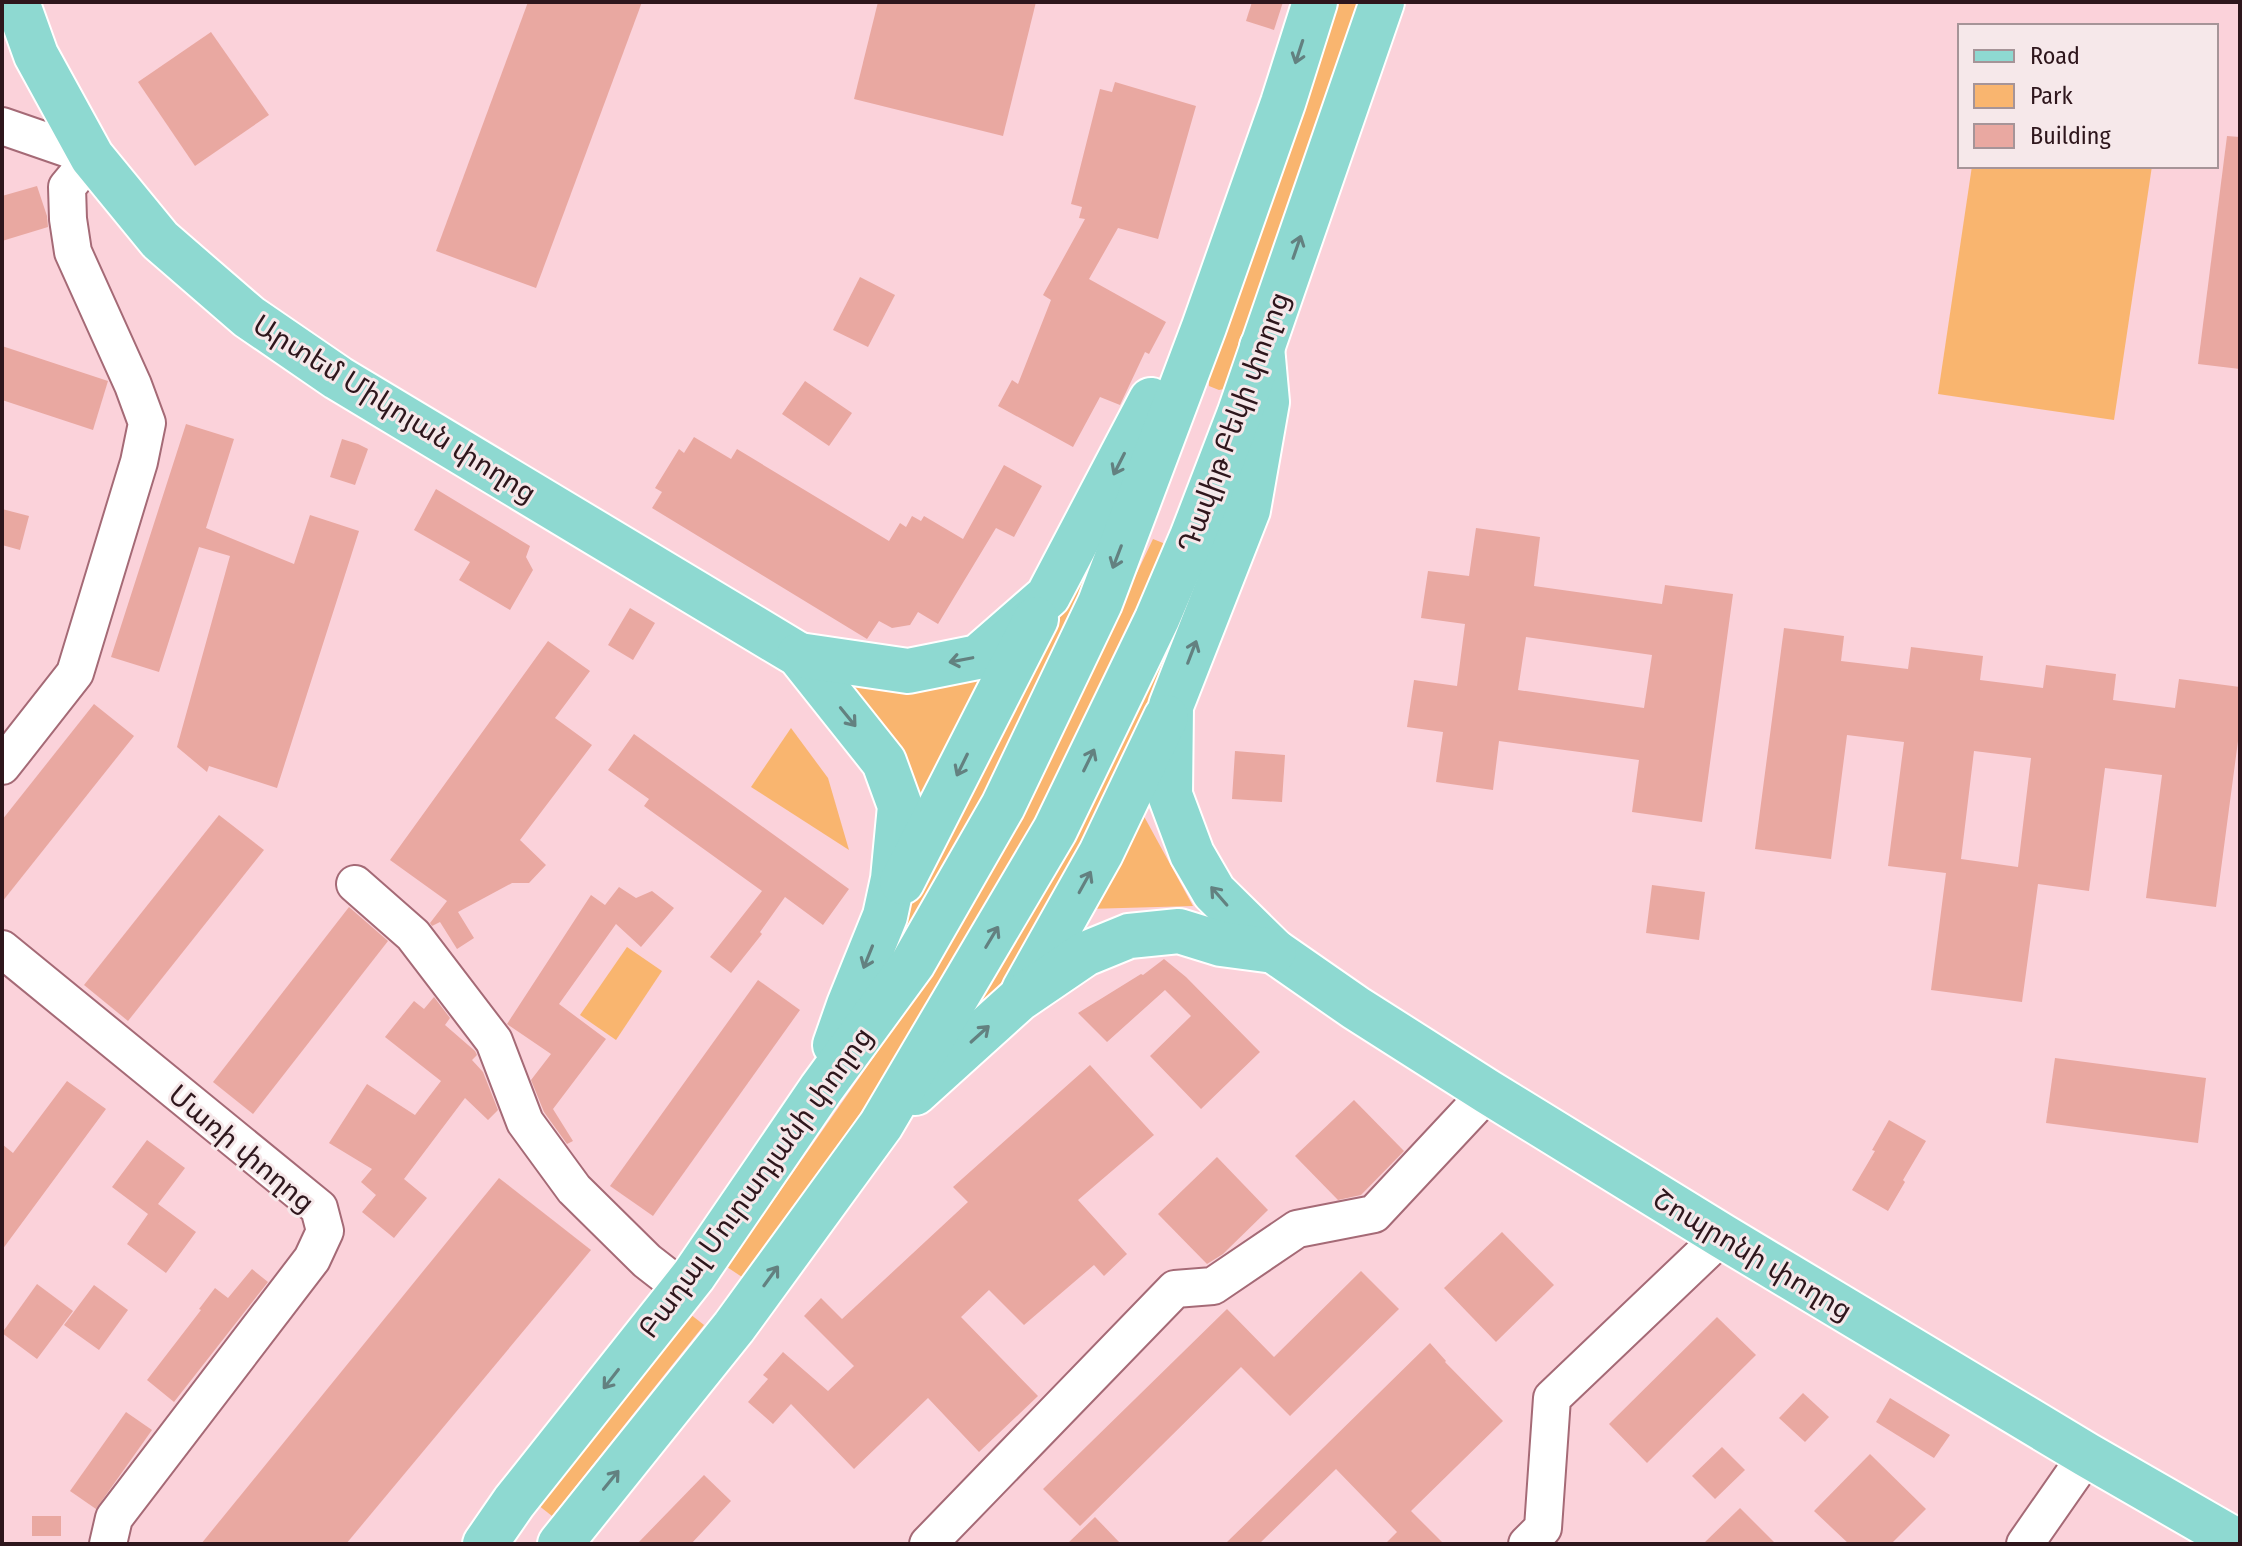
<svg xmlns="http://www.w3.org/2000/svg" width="2242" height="1546" font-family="'Fira Sans Condensed','Noto Sans Armenian',sans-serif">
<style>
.green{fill:#f9b56f}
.building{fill:#e9a8a1;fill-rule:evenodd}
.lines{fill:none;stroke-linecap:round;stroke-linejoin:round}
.minor-casing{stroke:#a56a76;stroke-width:40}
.major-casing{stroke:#fff;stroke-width:48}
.minor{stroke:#fff;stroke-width:36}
.major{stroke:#8ed9d1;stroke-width:44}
.oneway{stroke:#638180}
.labels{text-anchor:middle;stroke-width:6;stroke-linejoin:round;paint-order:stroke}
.street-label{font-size:28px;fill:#2e161c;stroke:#f6e8ea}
</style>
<rect width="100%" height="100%" fill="#fbd2da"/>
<!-- green -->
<g class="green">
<path d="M1339,2H1358L1227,382L1224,389L1219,390L1209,386V380L1301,117Z"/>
<path d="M1972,166H2152L2114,420L1938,394Z"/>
<path d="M1101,516L1119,525L1031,715L899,946L891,942L908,895Z"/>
<path d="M1153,539L1168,545L1057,789L895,1063L745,1279L727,1267L878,1051L923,982L1039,779Z"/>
<path d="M1206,553L1220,558L1050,907L979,1019L969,1012Z"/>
<path d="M984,670L918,804L833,674Z"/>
<path d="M791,728L828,778L849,850L751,787Z"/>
<path d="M1140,809L1193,906L1087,909Z"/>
<path d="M627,947L662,971L616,1040L580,1015Z"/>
<path d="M690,1314L704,1325L552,1516L538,1505Z"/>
</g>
<!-- building -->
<g class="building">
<path d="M528,2H642L536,288L436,251Z"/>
<path d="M878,2H1036L1003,136L854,99Z"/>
<path d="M1252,2H1283L1274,30L1246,21Z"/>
<path d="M211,32L269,115L195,166L138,82Z"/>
<path d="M1115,82L1196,106L1158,239L1118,228L1089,279L1166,322L1149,354L1145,352L1120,405L1100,397L1073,447L998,406L1012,380L1018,384L1051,300L1043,295L1085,219L1079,218L1082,207L1071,204L1100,89L1112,92Z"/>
<path d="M2227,136L2240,137V369L2198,364Z"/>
<path d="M37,186L47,216L48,227L2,241V196Z"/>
<path d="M860,277L895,295L868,347L833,330Z"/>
<path d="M2,346L108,381L93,430L2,400Z"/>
<path d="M805,381L852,413L829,446L782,414Z"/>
<path d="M186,424L234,439L206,528L294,564L310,515L359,531L277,788L209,766L207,772L177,747L230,556L199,547L159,672L111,657Z"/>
<path d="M694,437L731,459L737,449L889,541L900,523L906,527L912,516L921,521L924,516L963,539L1004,465L1042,486L1014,537L996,528L938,624L918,612L910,625L892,628L879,621L867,639L652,508L662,492L655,488L679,449L684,453Z"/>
<path d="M342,439L358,444L368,449L355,485L330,477Z"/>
<path d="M436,489L530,546L526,557L533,570L510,610L459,580L470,562L414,530Z"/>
<path d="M2,509L29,516L20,550L2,545Z"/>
<path d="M1476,528L1540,537L1534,586L1662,604L1665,585L1733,594L1702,822L1632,812L1639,760L1499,741L1493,790L1436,782L1443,732L1407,727L1414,680L1457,686L1465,624L1421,618L1428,571L1469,576ZM1526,637L1652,655L1644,708L1518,690Z"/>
<path d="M630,608L655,623L633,660L608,645Z"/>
<path d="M1784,628L1844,636L1841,661L1908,669L1911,647L1983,656L1980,680L2043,688L2046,665L2116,674L2113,700L2175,708L2179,679L2240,687V726L2216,907L2146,898L2162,775L2105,768L2089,891L2038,884L2022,1002L1931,990L1946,873L1888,866L1904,742L1847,735L1831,859L1755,849ZM1974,751L2031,758L2018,867L1961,859Z"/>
<path d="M548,641L590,671L555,718L592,745L520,840L546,865L529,883H512L458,912L474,938L457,949L440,922L432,926L430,923L447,901L390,860Z"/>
<path d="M94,704L134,736L2,902V820Z"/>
<path d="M634,734L849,889L823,925L785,897L760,932L762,934L731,973L710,957L762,891L644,806L649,799L608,770Z"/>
<path d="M1235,751L1285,755L1282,802L1232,799Z"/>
<path d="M219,815L264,850L128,1021L84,985Z"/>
<path d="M1652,885L1705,892L1699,940L1646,933Z"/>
<path d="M619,887L636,898L652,891L674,908L641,947L616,924L559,1004L606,1039L553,1109L573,1141L567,1144L544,1112L531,1080L551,1054L507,1024L591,895L605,905Z"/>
<path d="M349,907L388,941L253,1114L213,1082Z"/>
<path d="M1164,959L1186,977L1260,1052L1201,1109L1150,1056L1191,1016L1165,990L1107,1042L1078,1013L1141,974L1143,975Z"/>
<path d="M758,980L800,1010L653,1216L610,1186Z"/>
<path d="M434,997L450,1018L445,1025L475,1051L477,1055L472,1060L483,1072L498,1110L488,1120L465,1098L404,1179L427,1198L394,1238L362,1212L376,1195L361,1182L372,1169L329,1143L367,1084L415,1115L441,1081L385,1037L414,1001L424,1009Z"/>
<path d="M2055,1058L2206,1078L2198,1143L2046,1123Z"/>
<path d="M1090,1065L1154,1135L1078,1200L1127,1254L1104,1276L1094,1265L1024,1325L989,1290L961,1317L1038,1396L979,1452L928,1398L854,1469L791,1404L773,1424L748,1402L768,1379L763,1375L783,1352L828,1391L854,1366L804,1316L821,1298L842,1319L968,1202L953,1187Z"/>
<path d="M67,1081L106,1109L2,1250V1144L13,1153Z"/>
<path d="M1354,1100L1404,1151L1361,1195L1338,1200L1295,1156Z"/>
<path d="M1889,1120L1926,1141L1903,1180L1905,1182L1888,1211L1852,1190L1875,1151L1872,1150Z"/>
<path d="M147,1140L185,1168L158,1204L196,1232L166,1273L127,1244L148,1214L112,1187Z"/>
<path d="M1217,1157L1268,1210L1223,1254L1207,1264L1158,1214Z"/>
<path d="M499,1178L591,1250L346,1544H201Z"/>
<path d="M1502,1232L1554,1285L1496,1342L1444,1288Z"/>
<path d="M252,1269L268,1282L174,1402L147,1380L201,1310L199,1309L215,1288L228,1298Z"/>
<path d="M1361,1271L1399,1309L1290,1416L1241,1367L1080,1526L1043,1489L1227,1309L1274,1357Z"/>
<path d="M37,1284L73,1311L37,1359L2,1333Z"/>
<path d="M94,1285L128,1310L99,1350L64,1325Z"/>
<path d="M1717,1317L1756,1355L1647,1463L1609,1424Z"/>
<path d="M1430,1343L1446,1361L1445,1362L1503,1421L1411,1511L1444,1544H1385L1397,1532L1336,1469L1259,1544H1225Z"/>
<path d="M1803,1393L1829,1417L1805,1442L1779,1418Z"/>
<path d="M1890,1398L1950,1435L1934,1458L1876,1422Z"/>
<path d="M126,1412L152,1430L96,1509L70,1491Z"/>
<path d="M1722,1447L1745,1470L1715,1499L1692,1476Z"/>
<path d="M1870,1454L1926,1509L1891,1544H1849L1814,1511Z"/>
<path d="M704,1475L731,1501L691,1544H637Z"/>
<path d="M1740,1508L1776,1544H1703Z"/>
<rect x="32" y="1516" width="29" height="20"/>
<path d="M1095,1517L1121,1544H1067Z"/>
</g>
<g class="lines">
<!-- minor casing -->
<g class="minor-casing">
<g id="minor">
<path d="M2,126L92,157L67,187L68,219L73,252L133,385L147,423L139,462L75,673L2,766"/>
<path d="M355,884L413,935L494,1041L525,1122L574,1189L647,1261L683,1289"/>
<path d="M2,949L319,1208L325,1231L312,1259L114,1518L108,1544"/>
<path d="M928,1544L1175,1289L1213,1286L1297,1229L1374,1214L1488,1092"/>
<path d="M1527,1544L1543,1528L1552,1398L1722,1236"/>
<path d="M2025,1544L2087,1455"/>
</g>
</g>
<!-- major casing -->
<g class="major-casing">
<g id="major">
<path d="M17,2L36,55L92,157L160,240L249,317L338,378L799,655L884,762L900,806L893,879L885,916L849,1005L835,1045"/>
<path d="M1262,347L1267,402L1248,510L1171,706L1170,795L1192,854L1214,892L1274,951L1356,1008L1488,1092L1722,1236L2087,1455L2240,1543"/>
<path d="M799,655L908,671L978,657L1048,596L1151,400"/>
<path d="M902,882L1036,619"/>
<path d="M1024,990L1101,853L1166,717"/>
<path d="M915,1093L1019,999L1085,954L1129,936L1179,931L1221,944L1274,951"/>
<path d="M485,1544L514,1502L694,1275L821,1089L913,963L1003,806L1100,603L1204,327L1283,103L1315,2"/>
<path d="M560,1544L734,1327L881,1125L1055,830L1157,619L1192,537L1239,415L1382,2"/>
</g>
</g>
<!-- minor -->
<use href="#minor" class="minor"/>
<!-- major -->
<use href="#major" class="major"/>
</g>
<!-- one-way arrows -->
<defs><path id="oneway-shaft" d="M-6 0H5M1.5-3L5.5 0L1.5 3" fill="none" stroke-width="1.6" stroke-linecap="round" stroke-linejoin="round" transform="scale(2)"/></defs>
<g class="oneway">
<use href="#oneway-shaft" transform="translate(1299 52) rotate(108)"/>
<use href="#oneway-shaft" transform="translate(1297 247) rotate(-71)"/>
<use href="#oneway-shaft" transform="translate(1119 464) rotate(117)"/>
<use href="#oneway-shaft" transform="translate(1117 557) rotate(111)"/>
<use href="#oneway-shaft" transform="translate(1192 652) rotate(-69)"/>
<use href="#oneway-shaft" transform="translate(961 660) rotate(169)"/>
<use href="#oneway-shaft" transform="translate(848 717) rotate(51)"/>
<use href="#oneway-shaft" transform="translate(1089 760) rotate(-64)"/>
<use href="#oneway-shaft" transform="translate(962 765) rotate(116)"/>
<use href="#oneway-shaft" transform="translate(1085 882) rotate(-61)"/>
<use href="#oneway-shaft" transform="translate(1219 896) rotate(-131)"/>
<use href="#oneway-shaft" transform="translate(992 937) rotate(-59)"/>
<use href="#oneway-shaft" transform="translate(868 957) rotate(112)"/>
<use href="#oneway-shaft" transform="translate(980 1034) rotate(-42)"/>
<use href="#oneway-shaft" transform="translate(771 1276) rotate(-54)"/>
<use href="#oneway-shaft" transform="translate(611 1379) rotate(128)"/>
<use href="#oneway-shaft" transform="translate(611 1480) rotate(-51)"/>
</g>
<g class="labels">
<!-- street labels -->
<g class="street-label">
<text transform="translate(395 408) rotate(32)" y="10">Արտեմ Միկոյան փողոց</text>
<text transform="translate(1233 422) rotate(-70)" y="10">Դավիթ Բեկի փողոց</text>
<text transform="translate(242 1148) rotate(40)" y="10">Մառի փողոց</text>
<text transform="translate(755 1182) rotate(-54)" y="10">Բադալ Մուրադյանի փողոց</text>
<text transform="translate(1753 1254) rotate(31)" y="10">Շոպրոնի փողոց</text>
</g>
</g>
<!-- border -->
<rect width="2242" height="1546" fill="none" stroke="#2e161c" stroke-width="8"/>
<!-- legend -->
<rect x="1958" y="24" width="260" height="144" fill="#f6e8ea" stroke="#a69498" stroke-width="2"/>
<rect x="1974" y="50" width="40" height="12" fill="#8ed9d1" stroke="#a69498" stroke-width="2"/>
<text x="2030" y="64" font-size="24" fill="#2e161c">Road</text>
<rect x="1974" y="84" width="40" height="24" fill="#f9b56f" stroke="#a69498" stroke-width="2"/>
<text x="2030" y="104" font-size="24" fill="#2e161c">Park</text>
<rect x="1974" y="124" width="40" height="24" fill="#e9a8a1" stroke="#a69498" stroke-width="2"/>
<text x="2030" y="144" font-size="24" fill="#2e161c">Building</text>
</svg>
